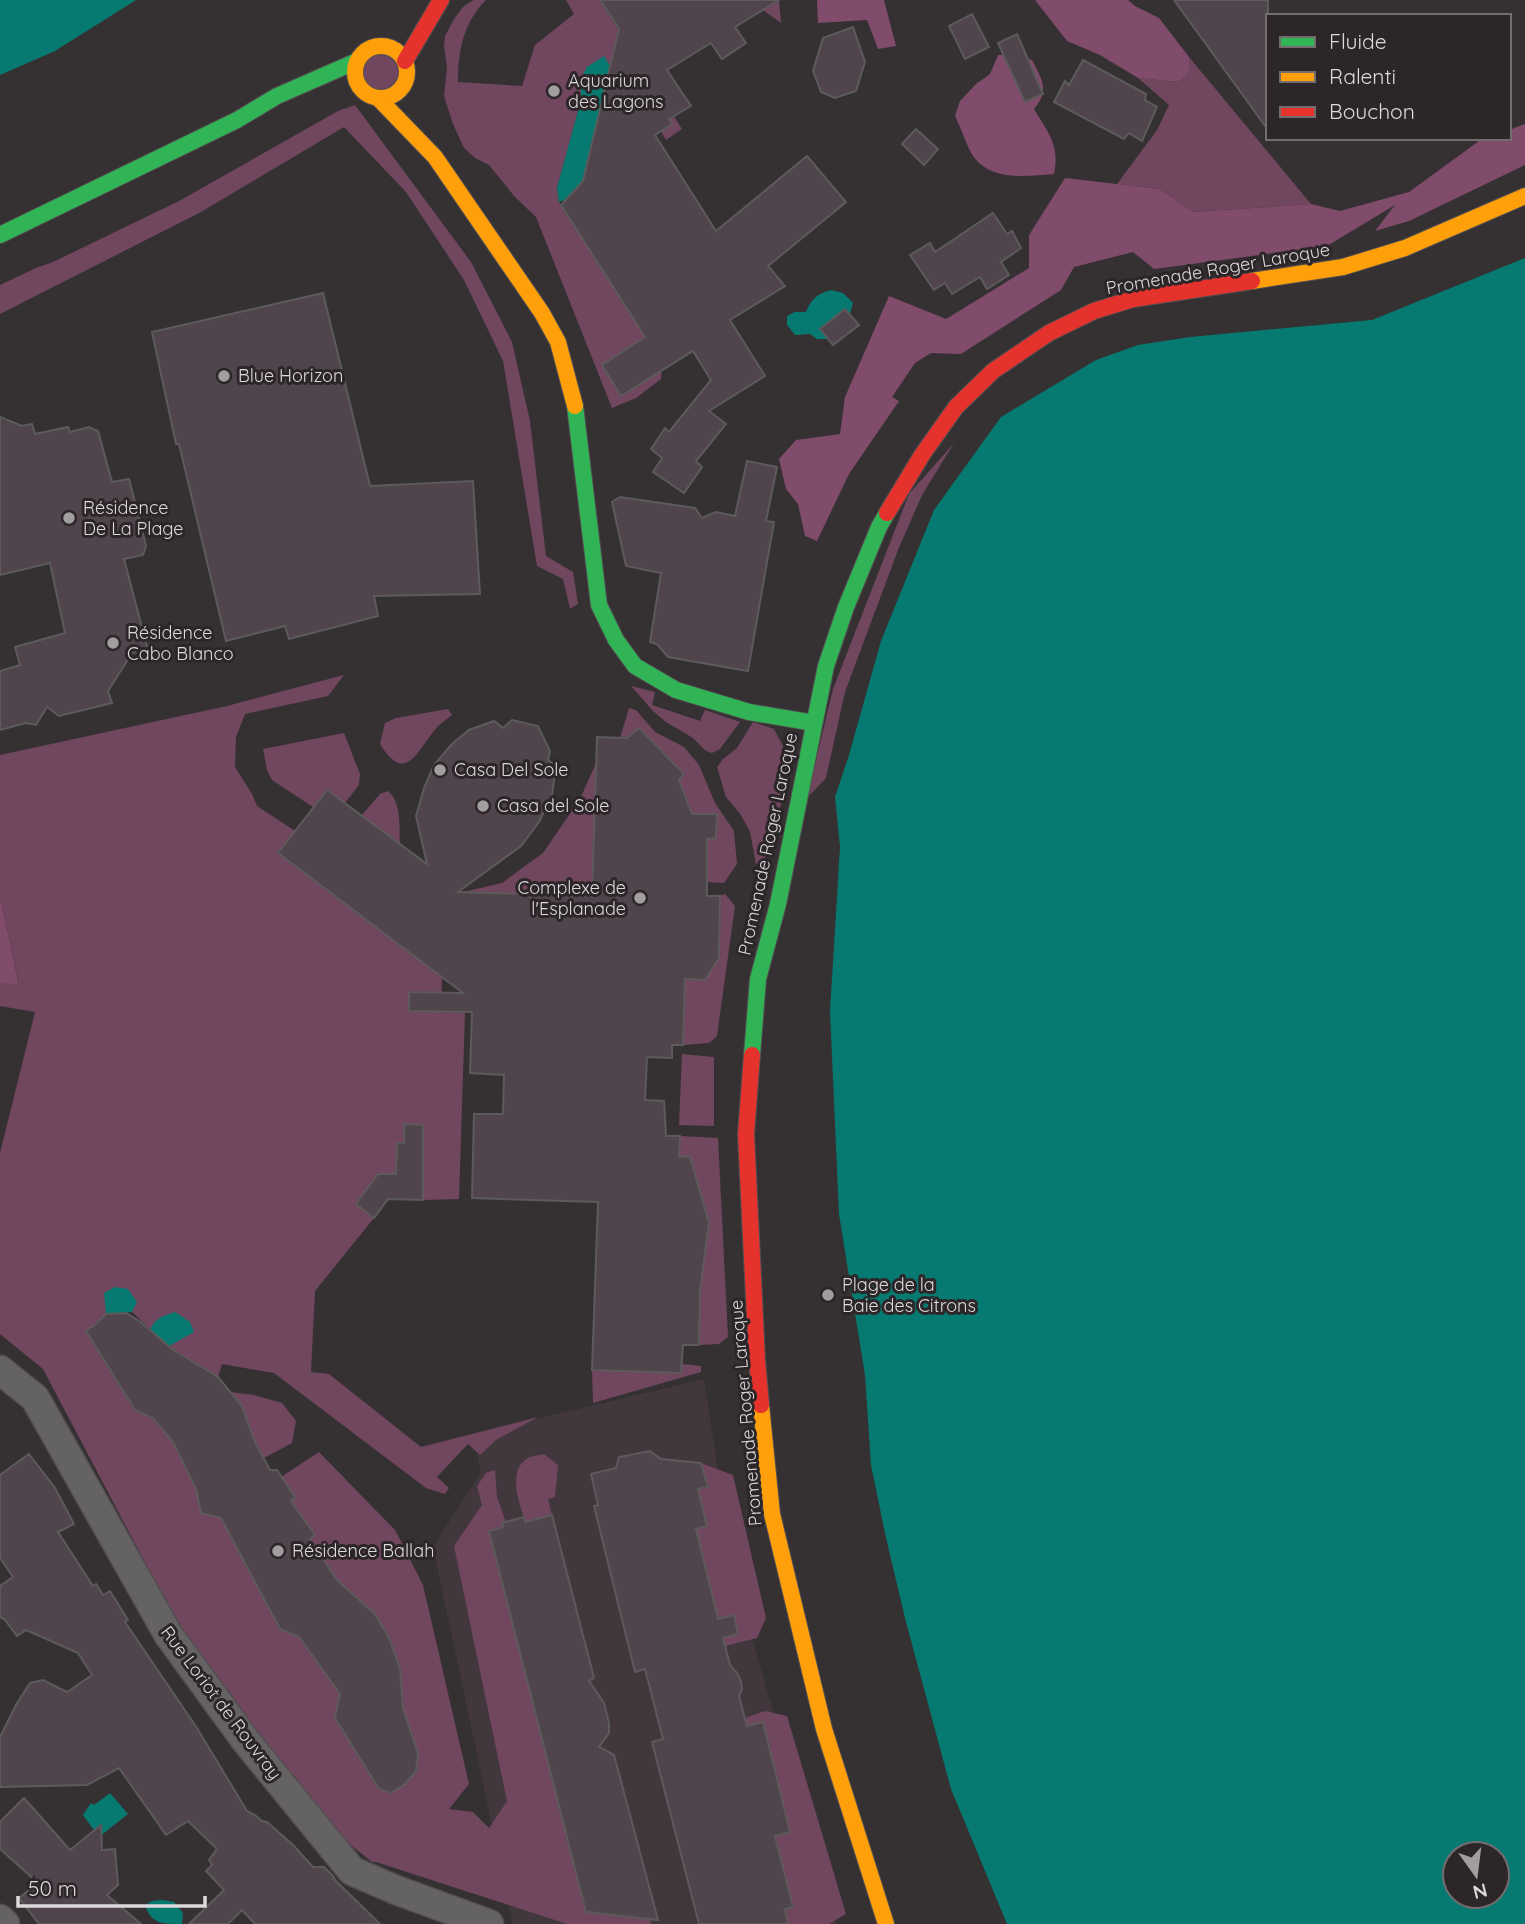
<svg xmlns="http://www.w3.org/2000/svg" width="1525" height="1924" font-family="Quicksand,sans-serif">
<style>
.built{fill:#42373d}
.green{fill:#71465f}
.forest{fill:#814b6b}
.water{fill:#067a70;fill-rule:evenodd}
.building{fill:#50454c;stroke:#5d5a5b;stroke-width:2}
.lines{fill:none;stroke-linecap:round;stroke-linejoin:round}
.street-casing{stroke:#534f51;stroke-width:31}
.fast-casing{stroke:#534f51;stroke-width:18}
.slow-casing{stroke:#534f51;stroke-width:18}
.jam-casing{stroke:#534f51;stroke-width:18}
.street{stroke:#656263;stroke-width:28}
.fast{stroke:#30b455;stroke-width:16}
.slow{stroke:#ff9f0a;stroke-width:16}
.jam{stroke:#e5322d;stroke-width:16}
.poi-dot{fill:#a29ea0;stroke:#2c2629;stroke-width:2.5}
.labels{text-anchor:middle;stroke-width:6;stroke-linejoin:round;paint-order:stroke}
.poi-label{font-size:18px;fill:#ddd8db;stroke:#2c2629;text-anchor:start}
.street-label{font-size:18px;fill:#ddd8db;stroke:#2c2629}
</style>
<rect width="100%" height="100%" fill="#353133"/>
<!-- built -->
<path class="built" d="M704,1379L720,1483L749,1628L815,1857L837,1924H513L433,1547L481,1472L473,1434Z"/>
<!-- green -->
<g class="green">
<path d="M473,0H486C463,23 458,51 458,82L522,86L535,45L574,14L566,0H599L682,129L666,140L661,131L672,124L581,78V100L557,188L559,202L662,363L661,379L636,398L612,408L536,217L515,197L489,165L475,158L464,148L453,124L444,96L447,68L444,46L445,36L454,19L463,7Z"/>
<path d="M763,0H779L781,23L763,10Z"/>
<path d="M383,45L396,50L407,75L402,87L391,95L365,93L357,83L354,70L369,48Z"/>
<path d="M1189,57L1311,204L1193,212L1160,189L1117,184L1157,130L1169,105L1138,78L1179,82L1190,72Z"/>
<path d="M355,105L471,262L512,342L530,421L546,556L573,572L578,604L570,609L563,579L537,566L503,361L464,280L406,192L344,127L201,212L0,314V285L36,268L53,262L179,201L338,111Z"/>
<path d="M954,443L922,495L898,550L845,692L826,778L807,798L833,689L909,494Z"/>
<path d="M344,675L328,696L245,714L236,737L235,767L252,794L257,806L295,831L278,854L442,976L441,1012L465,1013L459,1199L423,1200L404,1143L397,1144L396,1174L356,1204L374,1218L315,1291L311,1372L329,1374L421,1447L538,1417L496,1440L480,1455L468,1444L437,1477L449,1488L445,1494L426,1488L274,1373L222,1364L218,1377L169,1346L132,1312L106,1314L86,1332L134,1410L153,1418L173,1442L196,1489L201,1513L221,1518L280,1628L299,1637L343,1698L379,1789L390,1793L404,1785L416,1771L418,1753L403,1708L400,1668L389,1638L375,1613L336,1579L310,1539L315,1535L291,1501L294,1497L281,1477L319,1452L395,1530L423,1585L469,1784L449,1809L473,1812L489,1828L507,1801L454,1546L482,1505L477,1486L486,1473L495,1470L497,1497L506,1522L503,1527L489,1531L586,1912L650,1919L651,1924H567L376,1862H372L328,1827L180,1629L43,1369L0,1334V1153L35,1012L0,1006V981L19,984L0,896V755L227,706Z"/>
<path d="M631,686L655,692L652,705L700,721L705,710L740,722L720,749L712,753L706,751L693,738L666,722L653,711Z"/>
<path d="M629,708L636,710L655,732L684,747L699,765L715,803L734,831L737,864L724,883L688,881L707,869V839L716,838L717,815L692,814L681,784L674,787L684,774L639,728L624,742L620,738Z"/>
<path d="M448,709L452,715C446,720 439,724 435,730C417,750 406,786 380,744L385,723L396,718Z"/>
<path d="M753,722L774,729C777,736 782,742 784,749C793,784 772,831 763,865L756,864L750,832L741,815L726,797L717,767L723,759L737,748Z"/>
<path d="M344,733L360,774L359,785L345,803L327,790L313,807L272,780L267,770L263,749Z"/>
<path d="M597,761L592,904L580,896L463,892L502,883L543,853L580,799Z"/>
<path d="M388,791C402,803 399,826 400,844L361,816L380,794Z"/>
<path d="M725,894L735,906L717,1036L709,1043L683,1045L685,979L705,980L719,958L720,896Z"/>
<path d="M682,1054L714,1057V1126L679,1125Z"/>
<path d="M680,1136L718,1138L728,1337L719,1344L699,1345L700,1291L708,1223L690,1157L679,1156Z"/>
<path d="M682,1364L701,1366V1372L593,1403L592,1370L681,1373Z"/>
<path d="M230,1392L254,1395L282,1403L296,1421L292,1443L264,1458L255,1442L242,1406Z"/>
<path d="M544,1454L558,1465L555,1497L548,1499L552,1515L525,1522C520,1504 506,1471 528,1458C532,1456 539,1455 544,1454Z"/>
<path d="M679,1461L701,1463L733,1475L766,1618L757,1638L725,1646Z"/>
<path d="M765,1711L787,1716L846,1914L829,1924H788L745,1718Z"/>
</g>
<!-- forest -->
<g class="forest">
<path d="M817,0H884L896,46L878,49L867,20L818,23Z"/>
<path d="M1035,0H1128L1135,6L1159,18L1189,57L1190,72L1179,82L1138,78L1100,55L1067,41Z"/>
<path d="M1014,54L1032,60C1042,80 1050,90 1034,109C1048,133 1060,144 1054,174C1027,176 992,182 973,156C966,144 961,128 955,116L960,101L976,84L990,74L998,55Z"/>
<path d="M1525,124V165L1409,221L1375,231L1395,205L1327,246L1154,269L1133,252L1074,267L1061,290L961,354L931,353L915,363L892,397L899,401L849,474L817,541L805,536L798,504L786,489L779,459L796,440L840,434L845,397L889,296L946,319L1029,268V235L1065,178L1160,189L1193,212L1311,204L1340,211L1409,192L1479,141L1485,138H1509V130Z"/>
<path d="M0,896L19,985L0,982Z"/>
</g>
<!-- water -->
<g class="water">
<path d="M0,0H136L55,51L0,75Z"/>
<path d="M604,56L610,66L583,181L567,199L559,202L557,188L581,100V78L587,67Z"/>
<path d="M1525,258V1924H1007L951,1789L906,1622L886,1538L871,1465L865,1375L839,1214L830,1011L840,847L835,797L849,755L881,641L934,510L1001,417L1096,360L1138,345L1190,337L1372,320ZM1455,1854H1497V1896H1455Z"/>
<path d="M831,290L843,293L853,303L850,314L845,309L821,329L828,339H817L810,334L795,335L787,325V316L795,312H806C811,299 817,294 831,290Z"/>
<path d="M115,1287L128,1289L137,1302L132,1312L106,1314L104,1293Z"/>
<path d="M175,1312L190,1322L194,1332L169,1346L150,1330C155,1318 163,1316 175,1312Z"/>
<path d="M110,1793L128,1814L99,1837L83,1815L91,1803L94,1805Z"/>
<path d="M162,1900L174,1902L183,1913L182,1924C162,1924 151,1924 145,1905L152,1901Z"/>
</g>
<!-- building -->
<g class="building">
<path d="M600,0H779L735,27L746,43L722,59L711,43L667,70L691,106L669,119L672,124L655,135L716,231L807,156L846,202L768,266L785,286L730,320L765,376L709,411L726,424L696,461L702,467L684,493L653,472L662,458L651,449L665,428L669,432L711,380L693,351L621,396L602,365L645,337L561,205L583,181L619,29Z"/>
<path d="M1174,0H1268V130Z"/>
<path d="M972,14L989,47L965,59L949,26Z"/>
<path d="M853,27L865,62L856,91L835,98L821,92L813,71L823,38Z"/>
<path d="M1017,34L1043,94L1025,102L998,43Z"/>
<path d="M1083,60L1146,94L1145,100L1157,107L1142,141L1129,133L1124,139L1054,102L1065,81L1069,85Z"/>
<path d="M916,129L938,149L924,165L902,144Z"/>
<path d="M993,213L1007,234L1012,231L1021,248L1001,262L1009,275L987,289L980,277L952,294L945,283L934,290L910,255L930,243L935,252Z"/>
<path d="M323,293L370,486L473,481L480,594L374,596L378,616L289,639L285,626L226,641L179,444H176L152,332Z"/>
<path d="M845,309L859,325L833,345L820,329Z"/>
<path d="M0,417L22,426L32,424L35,434L68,427L70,432L89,427L98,431L112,482L129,479L146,546L143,555L124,559L148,650L132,653L108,691L112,703L59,716L47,707L36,725L26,723L0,730V671L20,665L15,647L65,633L50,563L0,575Z"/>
<path d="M747,461L777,467L766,521L774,522L748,671L668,657L657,644L650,642L661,573L626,566L612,502L620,497L695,508L702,518L716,512L735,516Z"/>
<path d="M512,720L538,726L550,751L548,760L556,766L552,796L539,822L521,846L458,892L592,896L597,737L627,738L639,728L684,774L679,780L692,814H717L716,838L707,839V896H720L719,958L705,980L685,979L683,1045H672V1058L647,1057L645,1100L664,1101L666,1136H680L679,1156L690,1157L709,1223L700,1291L699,1345H683L681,1373L592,1370L598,1202L472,1198L474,1114H503L504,1075L470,1073L472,1012L409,1011V992L463,993L278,853L327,790L427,864L416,816L424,788L434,765L451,745L469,730L494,721L503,728Z"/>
<path d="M404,1124L423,1125V1200L388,1199L374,1218L356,1204L378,1174H396L397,1143H404Z"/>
<path d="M126,1313L141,1322L172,1349L218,1377L242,1406L255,1442L270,1470H277L295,1497L291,1501L315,1535L310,1539L337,1580L375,1614L389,1638L400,1668L403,1708L418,1753L416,1771L404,1785L391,1793L379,1789L335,1718L340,1694L299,1637L280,1629L221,1518L201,1513L196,1489L173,1442L153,1418L135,1410L86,1331L95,1325L106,1314Z"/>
<path d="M650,1451L661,1459L701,1463L708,1487L698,1489L707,1526L696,1529L718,1619L734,1615L738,1634L723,1638L730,1665L737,1673L741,1681L742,1690L739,1696L747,1726L763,1722L790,1832L775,1836L793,1907L785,1909L788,1924H699L652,1742L663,1739L645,1669L635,1672L594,1506L598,1505L591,1474L616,1468L619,1457Z"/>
<path d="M29,1454L55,1488L74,1524L58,1532L93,1586L96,1584L103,1595L110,1591L128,1620L125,1622L197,1728L247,1811L255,1815L262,1821L267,1822L293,1845L313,1867H324L334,1877L333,1878L380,1924H255L242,1910L228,1924H189L224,1890L206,1871L212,1865L209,1860L217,1849L188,1821L166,1835L119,1768L87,1785L0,1787V1737L16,1705L30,1683L43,1680L67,1692L92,1675L78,1653L26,1630L17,1636L5,1620L0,1617V1586L13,1577L0,1558V1475Z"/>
<path d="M552,1515L594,1678L589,1681L604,1703L609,1723V1733L599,1747L614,1755L658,1920L586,1912L489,1531L503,1527L502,1523L524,1517L525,1522Z"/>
<path d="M24,1798L70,1850L101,1825L102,1850L115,1849L118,1885L107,1895L141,1924H39L19,1898L38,1883L0,1849V1822Z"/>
</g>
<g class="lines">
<!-- street casing -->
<g class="street-casing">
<g id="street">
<path d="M0,1370L35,1398L168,1634L246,1741L352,1871L396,1890L489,1924"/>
<path d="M0,1919L5,1924"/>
</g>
</g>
<!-- fast casing -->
<g class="fast-casing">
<g id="fast">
<path d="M0,235L237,120L277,96L357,61"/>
<path d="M575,406L599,605L616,640L635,666L676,690L749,712L814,723"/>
<path d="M752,1055L758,979L778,904L826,666L846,607L879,527L887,513"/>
</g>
</g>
<!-- slow casing -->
<g class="slow-casing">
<g id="slow">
<circle cx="381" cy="72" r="26"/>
<path d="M378,98L435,157L542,313L558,342L575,406"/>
<path d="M1252,281L1343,267L1405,248L1525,196"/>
<path d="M761,1405L772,1514L824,1729L886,1924"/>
</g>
</g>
<!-- jam casing -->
<g class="jam-casing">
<g id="jam">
<path d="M405,61L441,0"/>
<path d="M887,513L922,455L956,407L993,371L1049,333L1094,311L1133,299L1252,281"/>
<path d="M752,1055L746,1134L757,1360L761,1405"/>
</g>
</g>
<!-- street -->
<use href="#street" class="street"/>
<!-- fast -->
<use href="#fast" class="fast"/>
<!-- slow -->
<use href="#slow" class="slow"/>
<!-- jam -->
<use href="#jam" class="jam"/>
</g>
<!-- markers -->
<g class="poi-dot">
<circle cx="554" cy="91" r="7"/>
<circle cx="224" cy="376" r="7"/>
<circle cx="69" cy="518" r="7"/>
<circle cx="113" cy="643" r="7"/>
<circle cx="440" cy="770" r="7"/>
<circle cx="483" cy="806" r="7"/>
<circle cx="640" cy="898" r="7"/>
<circle cx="828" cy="1295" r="7"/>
<circle cx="278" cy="1551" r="7"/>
</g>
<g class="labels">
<!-- poi labels -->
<g class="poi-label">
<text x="568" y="87">Aquarium<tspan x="568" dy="21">des Lagons</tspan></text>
<text x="238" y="382">Blue Horizon</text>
<text x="83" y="514">Résidence<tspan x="83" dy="21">De La Plage</tspan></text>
<text x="127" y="639">Résidence<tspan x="127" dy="21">Cabo Blanco</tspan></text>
<text x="454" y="776">Casa Del Sole</text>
<text x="497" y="812">Casa del Sole</text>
<text x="626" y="894" text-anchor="end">Complexe de<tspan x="626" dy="21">l'Esplanade</tspan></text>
<text x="842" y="1291">Plage de la<tspan x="842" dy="21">Baie des Citrons</tspan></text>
<text x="292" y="1557">Résidence Ballah</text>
</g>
<!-- street labels -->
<g class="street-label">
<text transform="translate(1218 269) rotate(-10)" y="6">Promenade Roger Laroque</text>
<text transform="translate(768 844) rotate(-78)" y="6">Promenade Roger Laroque</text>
<text transform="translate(746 1413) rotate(-95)" y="6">Promenade Roger Laroque</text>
<text transform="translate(221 1703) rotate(53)" y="6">Rue Loriot de Rouvray</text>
</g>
</g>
<!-- legend -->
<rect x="1266" y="14" width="245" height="126" fill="#2c2629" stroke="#736d70" stroke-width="2"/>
<rect x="1280" y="37" width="35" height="10" fill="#30b455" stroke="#736d70" stroke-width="2"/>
<text x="1329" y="49" font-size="21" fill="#ddd8db">Fluide</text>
<rect x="1280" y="72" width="35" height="10" fill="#ff9f0a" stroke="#736d70" stroke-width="2"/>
<text x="1329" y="84" font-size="21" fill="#ddd8db">Ralenti</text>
<rect x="1280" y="107" width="35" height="10" fill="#e5322d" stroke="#736d70" stroke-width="2"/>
<text x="1329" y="119" font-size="21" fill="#ddd8db">Bouchon</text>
<!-- north arrow -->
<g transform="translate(1476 1875) rotate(166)"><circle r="33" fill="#2c2629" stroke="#736d70" stroke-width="2"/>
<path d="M0-5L12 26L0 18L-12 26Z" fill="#a29ea0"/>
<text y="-10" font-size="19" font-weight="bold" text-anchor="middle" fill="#ddd8db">N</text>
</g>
<!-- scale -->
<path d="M18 1896v10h187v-10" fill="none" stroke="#ddd8db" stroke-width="3.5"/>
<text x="28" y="1896" font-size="21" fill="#ddd8db" stroke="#2c2629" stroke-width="5" paint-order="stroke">50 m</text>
</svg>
